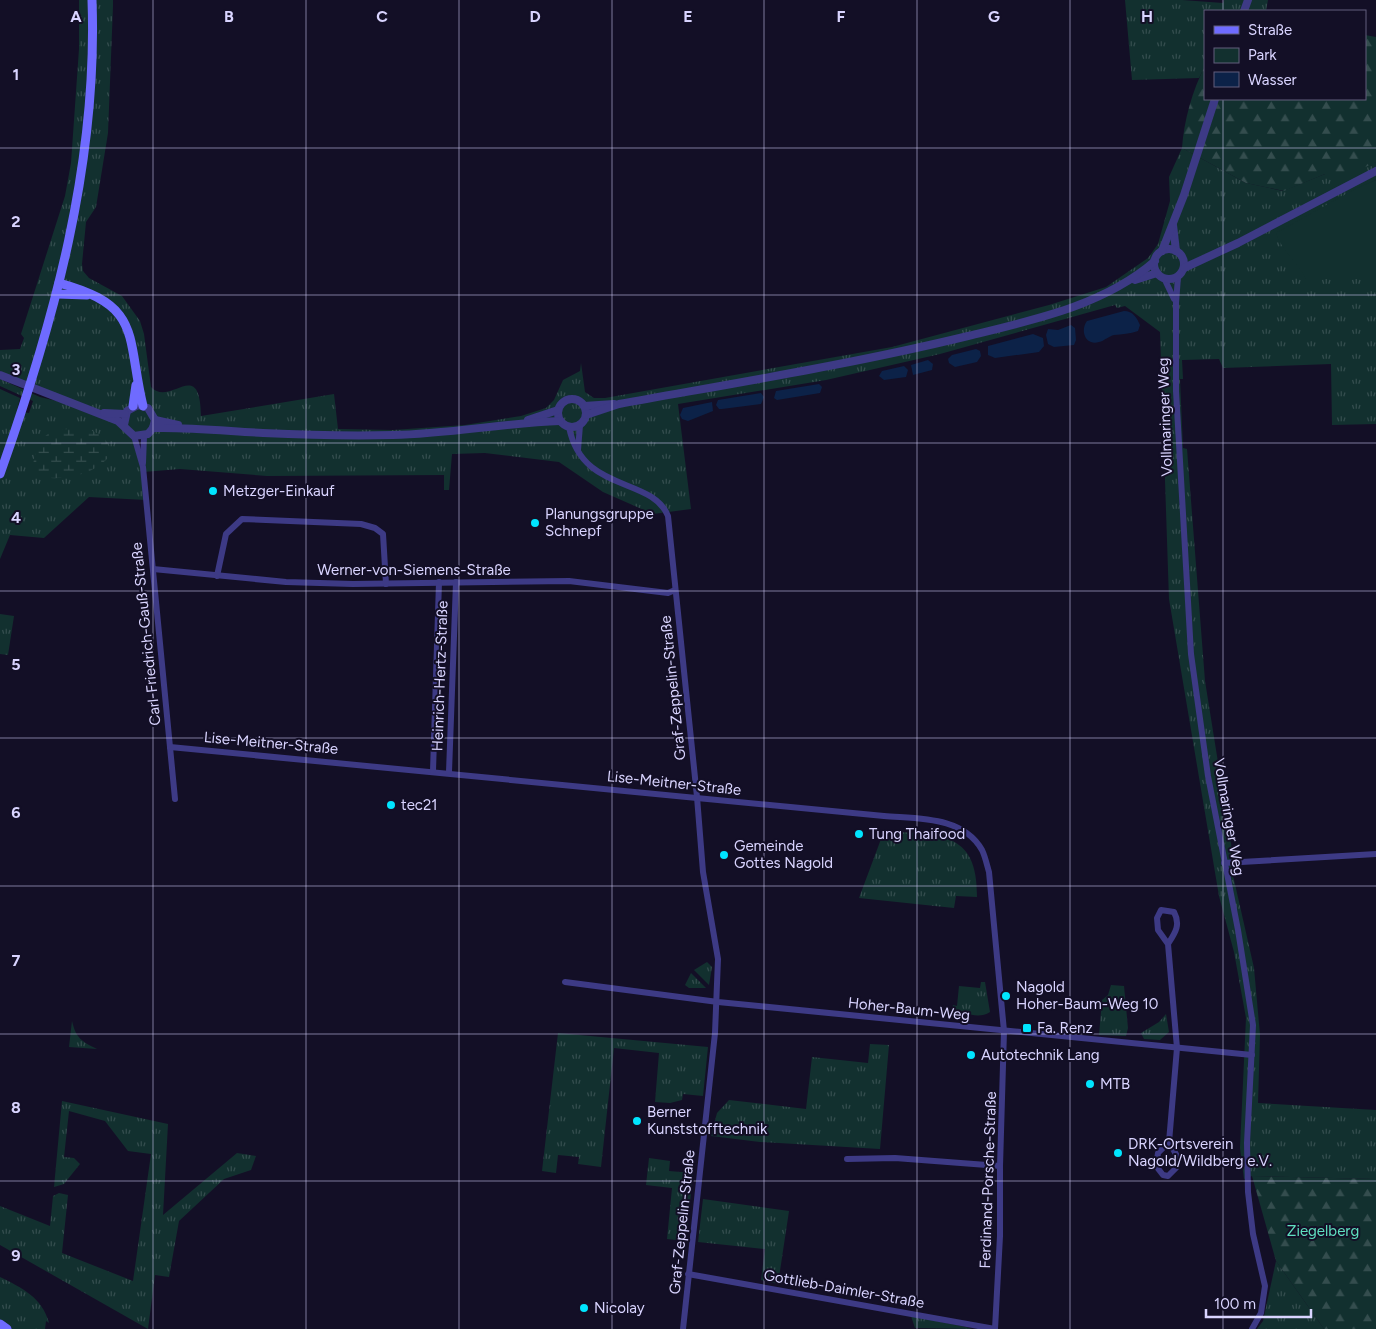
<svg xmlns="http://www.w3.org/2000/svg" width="1376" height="1329" font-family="Figtree,sans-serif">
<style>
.grass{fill:url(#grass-tufts);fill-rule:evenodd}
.forest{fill:url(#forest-firs)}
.wetland{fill:url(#wetland-marsh)}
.park{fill:#12302f}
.water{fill:#0c2248}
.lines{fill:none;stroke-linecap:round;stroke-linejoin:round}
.minor{stroke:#3d3a85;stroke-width:6}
.tertiary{stroke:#3d3a85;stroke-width:8}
.secondary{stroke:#6f6bff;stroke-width:9}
.grid{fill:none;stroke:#d9d4ff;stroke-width:1;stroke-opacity:0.55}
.poi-dot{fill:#00e5ff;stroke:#130f26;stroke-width:2}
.labels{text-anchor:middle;stroke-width:4;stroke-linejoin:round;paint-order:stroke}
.street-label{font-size:15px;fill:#d9d4ff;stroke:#130f26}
.poi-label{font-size:15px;fill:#d9d4ff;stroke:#130f26;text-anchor:start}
.park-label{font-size:15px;fill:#5fe0c0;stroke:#130f26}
.grid-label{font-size:16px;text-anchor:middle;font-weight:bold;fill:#d9d4ff;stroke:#130f26;stroke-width:4;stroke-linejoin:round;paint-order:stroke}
</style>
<defs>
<pattern id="grass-tufts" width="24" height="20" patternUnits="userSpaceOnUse" patternTransform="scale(1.25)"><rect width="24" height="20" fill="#12302f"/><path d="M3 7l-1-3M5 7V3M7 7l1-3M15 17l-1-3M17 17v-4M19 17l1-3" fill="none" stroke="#344d4e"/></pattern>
<pattern id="forest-firs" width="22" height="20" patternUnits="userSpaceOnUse" patternTransform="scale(1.25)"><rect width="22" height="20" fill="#12302f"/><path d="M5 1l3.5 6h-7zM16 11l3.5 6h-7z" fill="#344d4e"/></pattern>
<pattern id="wetland-marsh" width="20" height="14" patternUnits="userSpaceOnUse" patternTransform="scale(1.25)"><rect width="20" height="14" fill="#12302f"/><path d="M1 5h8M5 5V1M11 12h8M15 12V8" fill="none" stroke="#344d4e"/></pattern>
</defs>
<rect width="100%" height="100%" fill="#130f26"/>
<!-- grass -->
<g class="grass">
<path d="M79,0H113V6L108,133L96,207L86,222L82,264L83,271L89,278L122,296L140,321L144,334L151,387C170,408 200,355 201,416L334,394L338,429L393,430L465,425L521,416L546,408L554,400L563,380L580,371L581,363L585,392L594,398H605L892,347L1049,305L1106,287L1148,258L1158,244L1170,201L1169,177L1182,148L1246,183L1283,191L1325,174L1376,162V180L1333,202L1290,254L1295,259L1376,274V424L1332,425L1331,364L1223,368L1219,359L1182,360L1183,379H1180L1183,448L1187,449L1205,681L1233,856L1232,871L1254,968L1260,1035L1258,1103L1376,1110V1179L1252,1176L1244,1179L1240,1148L1246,1018L1234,952L1219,896L1169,599L1160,332L1125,306L1117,308L1115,305L940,354L826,380L678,404L691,509L653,514L603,492L559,462L485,453L452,454L449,490H444V475L267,476L180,469L143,472L146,500L89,497L44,538L10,535L0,559V389L20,398L6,455L22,412L29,413L33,401L0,386V379L40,397L65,403L0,371V350L20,349L24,338L21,334L65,196L71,163L79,49ZM99,412L125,414L123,424ZM134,436L144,437L142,465Z"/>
<path d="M1125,0H1182L1223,3L1224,0H1268L1266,11H1205V66L1199,78L1132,80Z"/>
<path d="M0,614L14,616L8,655L0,654Z"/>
<path d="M884,831C937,835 978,829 977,897L956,896L954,908L859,898Z"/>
<path d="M707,962L712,967L709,985L694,970Z"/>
<path d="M691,973L706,988H689L685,985Z"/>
<path d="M981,982H985L990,1012C977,1020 966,1012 952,1010L953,1005L957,1006L959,986L980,988Z"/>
<path d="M1111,985L1124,986L1128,1028L1126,1036L1099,1035L1102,1000L1108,995Z"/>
<path d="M1166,1014L1169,1032L1160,1040L1144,1039L1141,1033L1159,1022Z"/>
<path d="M72,1021C76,1038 81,1041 97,1049L69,1047Z"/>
<path d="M558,1033L708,1047L703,1096L683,1094L682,1100L670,1103L655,1102L659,1053L614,1048L601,1167L578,1164L579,1157L558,1155L556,1173L542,1171Z"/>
<path d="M870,1044L889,1045L880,1149L760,1142L711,1136L717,1113L729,1100L806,1109L812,1057L868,1063Z"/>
<path d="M62,1101L168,1124L163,1215L237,1153L256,1156L251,1170L224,1179L179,1221L169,1277L155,1275L148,1329L0,1245V1206L50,1226L53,1196L59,1193L68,1195L62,1253L133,1281L151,1154L128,1151L105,1121L69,1111L64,1157L74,1158L80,1164L64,1184L54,1187Z"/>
<path d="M649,1158L670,1161L669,1171L693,1173L686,1241L667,1239L672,1188L646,1185Z"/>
<path d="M703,1199L789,1211L778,1284L761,1280L765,1249L698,1242Z"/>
<path d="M1276,1261L1324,1329H1257L1263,1321Z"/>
<path d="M0,1277C22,1288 42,1297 49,1323L46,1321L45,1329H0Z"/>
<path d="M911,1316L966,1327L972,1329L915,1328Z"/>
</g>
<!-- forest -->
<g class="forest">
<path d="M1365,35L1376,37V162L1338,180L1325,174L1284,191L1246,183L1182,148C1184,121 1192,91 1205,66V99H1365Z"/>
<path d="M1252,1176L1376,1179V1329H1324L1276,1261Z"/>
</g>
<!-- wetland -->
<path class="wetland" d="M84,429C100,432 108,438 111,454C96,475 64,481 40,477L35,471C32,465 34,459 36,452C45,426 60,429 84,429Z"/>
<!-- park -->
<path class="park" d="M1376,180V279H1306C1297,262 1281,249 1276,233L1357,188Z"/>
<!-- water -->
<g class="water">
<path d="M1124,311C1133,311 1137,318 1140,325L1138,331C1130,334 1122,334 1114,335C1109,336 1104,341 1099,342C1085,346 1080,330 1087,321Z"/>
<path d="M1071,325L1075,328L1076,340L1074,345L1054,347L1048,344L1046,335L1048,329L1058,330Z"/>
<path d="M1033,334L1043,338L1044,346L1039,352L995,358L988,355V346Z"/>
<path d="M976,349L980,351L981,356L977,362L955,367L949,363L948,359L952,355Z"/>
<path d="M928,360L933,364L932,370L913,375L911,365Z"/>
<path d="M904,366L908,370L906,377L884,380L879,376L882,371Z"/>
<path d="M819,384L822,387L820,393L777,400L774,398L776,391Z"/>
<path d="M761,393L764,397L761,404L722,409H719L716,405L718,400Z"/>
<path d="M712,402L713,411L688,421L682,419L680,415L683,408Z"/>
</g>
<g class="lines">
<!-- minor -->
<g class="minor">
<path d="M1178,277L1176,303V391L1191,654L1208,776L1238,930L1253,1025L1247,1143L1248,1192L1253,1234L1265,1286L1261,1313L1252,1329"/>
<path d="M1164,278L1174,299"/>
<path d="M569,427C582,494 652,476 668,516L697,797L703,872L718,959L715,1033L683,1329"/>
<path d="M134,436L143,467L175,799"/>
<path d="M578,450L580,425"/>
<path d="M143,463L144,436"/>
<path d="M153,569L286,582L353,584L569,581L668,593L675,590"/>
<path d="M217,576L226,534L242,519L361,524L375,528L383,534L386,584"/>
<path d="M170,747L884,816C918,819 963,816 982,850C985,856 987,865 989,872L1004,1031L1000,1166V1236L995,1329"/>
<path d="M433,771L439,582"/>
<path d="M449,772L456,582"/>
<path d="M1224,863L1376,854"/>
<path d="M1168,944C1175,933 1181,925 1174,912L1161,910L1157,918L1158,930L1168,944L1177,1048L1169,1142L1158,1153L1156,1166L1163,1175L1168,1176L1176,1168L1177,1156L1169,1142"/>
<path d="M565,982L718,1002L1252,1055"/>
<path d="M847,1159L895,1158L1000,1166"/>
<path d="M688,1274L995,1329"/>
</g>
<!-- tertiary -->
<g class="tertiary">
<path d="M1244,11L1248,0"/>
<path d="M1173,225L1176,251"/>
<circle cx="1169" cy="264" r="15"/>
<path d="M1162,251L1184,195L1215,99"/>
<path d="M1184,268L1238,243L1376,171"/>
<path d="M1135,280L1157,273"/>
<path d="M0,375L118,421L134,436L148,434L153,428L155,420L148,408L138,405L127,411L124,425"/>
<circle cx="572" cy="413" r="14"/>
<path d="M584,406L614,404"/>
<path d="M104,413L125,414"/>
<path d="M586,415L619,404C735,383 853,364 968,336C1033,320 1103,306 1155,261"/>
<path d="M155,420L178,425"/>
<path d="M528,420L558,410"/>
<path d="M153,428C190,427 226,431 263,433C306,435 350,436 393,435C449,434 504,423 560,421"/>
</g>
<!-- secondary -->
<g class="secondary">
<path d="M59,283C143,306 126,335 143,406"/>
<path d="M57,294L87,295"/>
<path d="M133,406L136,385"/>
<path d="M0,474C54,322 98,163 92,0"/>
<path d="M0,1324L7,1329"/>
</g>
</g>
<!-- grid -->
<path class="grid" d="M153,0V1329M306,0V1329M459,0V1329M612,0V1329M764,0V1329M917,0V1329M1070,0V1329M1223,0V11M1223,99V1329M0,148H1376M0,295H1376M0,443H1376M0,591H1376M0,738H1376M0,886H1376M0,1034H1376M0,1181H1376"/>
<!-- markers -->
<g class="poi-dot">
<circle cx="213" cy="491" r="5"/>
<circle cx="535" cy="523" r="5"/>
<circle cx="391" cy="805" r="5"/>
<circle cx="859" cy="834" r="5"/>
<circle cx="724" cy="855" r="5"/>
<circle cx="1006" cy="996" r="5"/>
<rect x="1022" y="1023" width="10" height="10" rx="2.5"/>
<circle cx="971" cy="1055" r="5"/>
<circle cx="1090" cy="1084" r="5"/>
<circle cx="637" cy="1121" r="5"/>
<circle cx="1118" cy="1153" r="5"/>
<circle cx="584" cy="1308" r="5"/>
</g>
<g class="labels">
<!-- street labels -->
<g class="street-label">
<text transform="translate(1165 417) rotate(-92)" y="5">Vollmaringer Weg</text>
<text x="414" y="575">Werner-von-Siemens-Straße</text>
<text transform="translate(146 634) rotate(-96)" y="5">Carl-Friedrich-Gauß-Straße</text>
<text transform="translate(440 676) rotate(-88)" y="5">Heinrich-Hertz-Straße</text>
<text transform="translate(673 688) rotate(-96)" y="5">Graf-Zeppelin-Straße</text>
<text transform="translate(271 743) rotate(5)" y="5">Lise-Meitner-Straße</text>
<text transform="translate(674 783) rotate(6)" y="5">Lise-Meitner-Straße</text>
<text transform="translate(1229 817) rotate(80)" y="5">Vollmaringer Weg</text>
<text transform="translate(909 1009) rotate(6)" y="5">Hoher-Baum-Weg</text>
<text transform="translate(988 1180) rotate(-88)" y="5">Ferdinand-Porsche-Straße</text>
<text transform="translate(682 1222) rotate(-84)" y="5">Graf-Zeppelin-Straße</text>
<text transform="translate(844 1289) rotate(10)" y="5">Gottlieb-Daimler-Straße</text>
</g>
<!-- poi labels -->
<g class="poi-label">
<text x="223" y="496">Metzger-Einkauf</text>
<text x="545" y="519">Planungsgruppe<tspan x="545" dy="17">Schnepf</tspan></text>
<text x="401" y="810">tec21</text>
<text x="869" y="839">Tung Thaifood</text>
<text x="734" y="851">Gemeinde<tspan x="734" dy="17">Gottes Nagold</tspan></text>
<text x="1016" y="992">Nagold<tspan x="1016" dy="17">Hoher-Baum-Weg 10</tspan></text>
<text x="1037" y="1033">Fa. Renz</text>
<text x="981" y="1060">Autotechnik Lang</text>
<text x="1100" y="1089">MTB</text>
<text x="647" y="1117">Berner<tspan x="647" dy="17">Kunststofftechnik</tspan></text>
<text x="1128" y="1149">DRK-Ortsverein<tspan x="1128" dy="17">Nagold/Wildberg e.V.</tspan></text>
<text x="594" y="1313">Nicolay</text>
</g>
<!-- park labels -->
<g class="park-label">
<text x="1323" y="1236">Ziegelberg</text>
</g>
</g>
<g class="grid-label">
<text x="76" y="22">A</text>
<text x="229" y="22">B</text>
<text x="382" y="22">C</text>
<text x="535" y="22">D</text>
<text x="688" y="22">E</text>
<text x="841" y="22">F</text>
<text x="994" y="22">G</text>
<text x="1147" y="22">H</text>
<text x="16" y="80">1</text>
<text x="16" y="227">2</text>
<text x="16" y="375">3</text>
<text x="16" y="523">4</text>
<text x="16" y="670">5</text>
<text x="16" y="818">6</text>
<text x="16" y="966">7</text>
<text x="16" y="1113">8</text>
<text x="16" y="1261">9</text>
</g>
<!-- legend -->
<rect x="1204" y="10" width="162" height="90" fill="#130f26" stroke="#625e7d"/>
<rect x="1214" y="26" width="25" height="8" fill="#6f6bff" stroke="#625e7d"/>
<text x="1248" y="35" font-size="15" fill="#d9d4ff">Straße</text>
<rect x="1214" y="48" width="25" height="15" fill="#12302f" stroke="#625e7d"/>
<text x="1248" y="60" font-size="15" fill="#d9d4ff">Park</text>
<rect x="1214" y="72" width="25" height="15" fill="#0c2248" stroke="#625e7d"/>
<text x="1248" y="85" font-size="15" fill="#d9d4ff">Wasser</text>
<!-- scale -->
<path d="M1206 1309v8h105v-8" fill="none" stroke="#d9d4ff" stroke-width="2.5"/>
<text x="1214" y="1309" font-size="15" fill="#d9d4ff" stroke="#130f26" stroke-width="4" paint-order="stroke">100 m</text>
</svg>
